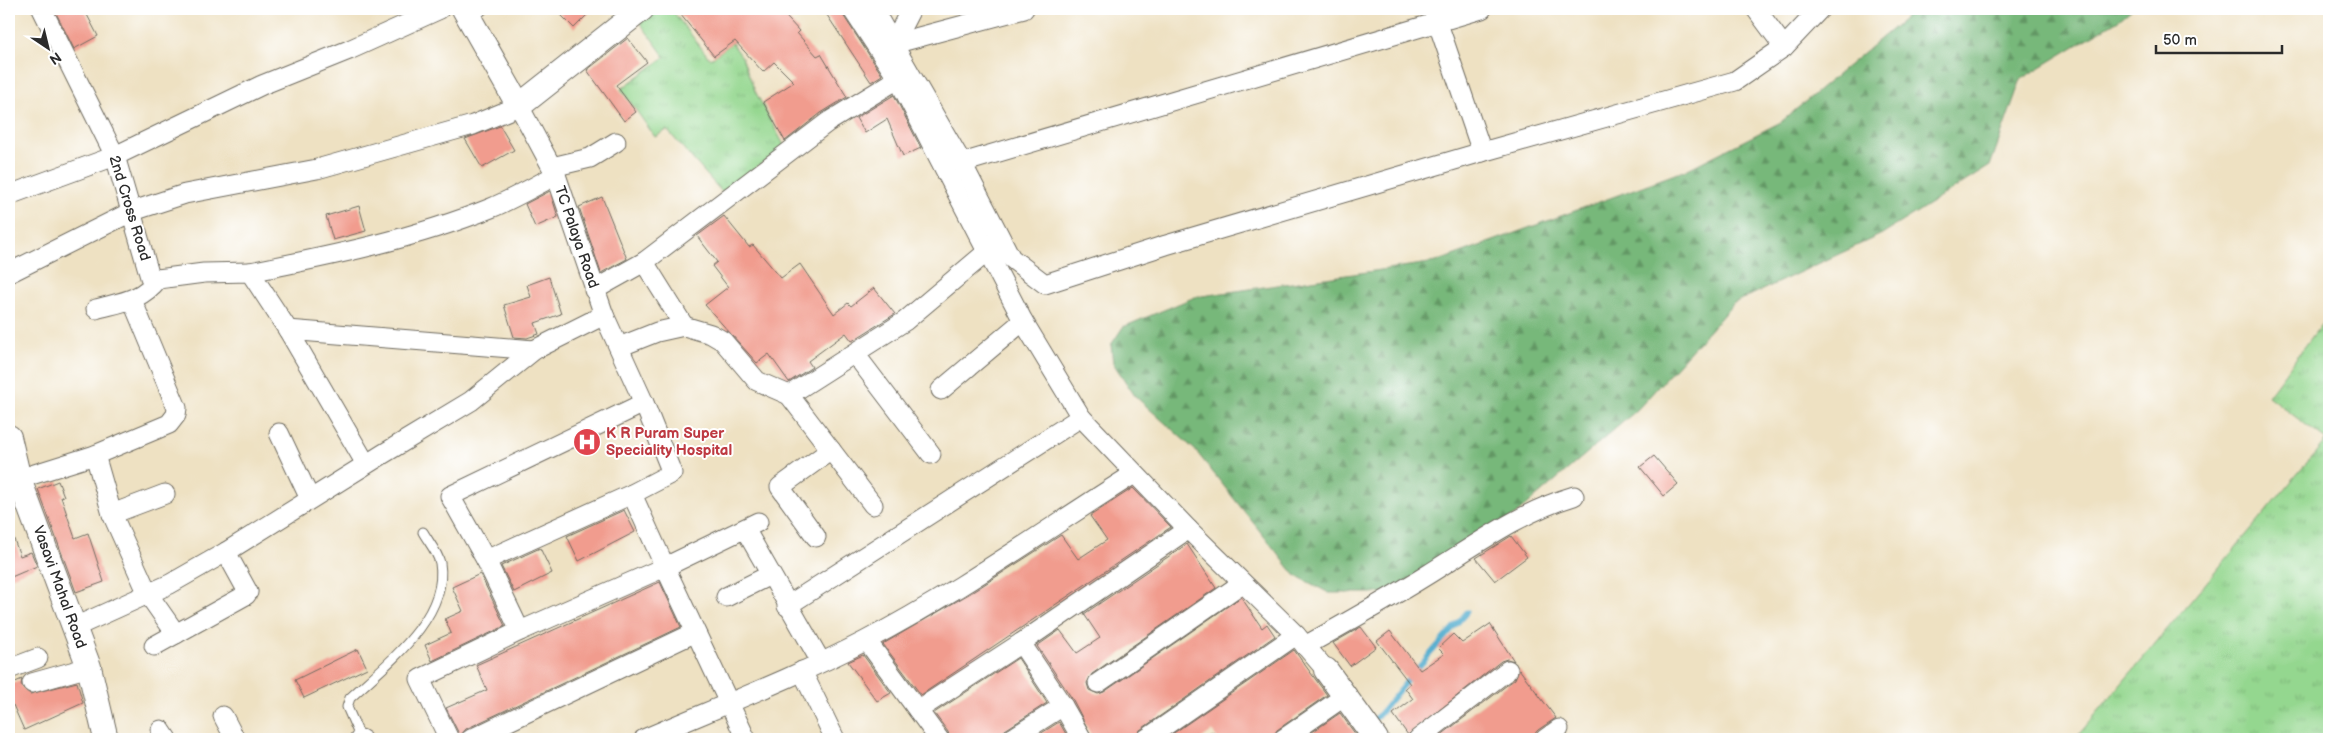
<svg xmlns="http://www.w3.org/2000/svg" width="2338" height="748" font-family="'Balsamiq Sans',sans-serif">
<style>
.grass{fill:url(#grass-tufts);stroke:#60815d}
.forest{fill:url(#forest-firs);stroke:#517252}
.lines{fill:none;stroke-linecap:round;stroke-linejoin:round}
.stream{stroke:#4fabcd;stroke-width:5}
.building{fill:#f19c8e}
.service-casing{stroke:#6f6b60;stroke-width:11}
.minor-casing{stroke:#6f6b60;stroke-width:21}
.tertiary-casing{stroke:#6f6b60;stroke-width:26}
.service{stroke:#fff;stroke-width:9}
.minor{stroke:#fff;stroke-width:19}
.tertiary{stroke:#fff;stroke-width:24}
.labels{text-anchor:middle;stroke-width:4;stroke-linejoin:round;paint-order:stroke}
.street-label{font-size:15px;fill:#2b2b2b;stroke:#fff}
.health-label{font-size:15px;font-weight:bold;fill:#be3a42;stroke:#fff;text-anchor:start}
</style>
<defs>
<pattern id="grass-tufts" width="24" height="20" patternUnits="userSpaceOnUse" patternTransform="scale(1.25)"><rect width="24" height="20" fill="#94d78f"/><path d="M3 7l-1-3M5 7V3M7 7l1-3M15 17l-1-3M17 17v-4M19 17l1-3" fill="none" stroke="#80b97c"/></pattern>
<pattern id="forest-firs" width="22" height="20" patternUnits="userSpaceOnUse" patternTransform="scale(1.25)"><rect width="22" height="20" fill="#77b87a"/><path d="M5 1l3.5 6h-7zM16 11l3.5 6h-7z" fill="#629664"/></pattern>
</defs>
<rect width="100%" height="100%" fill="#fff"/>
<filter id="ink" filterUnits="userSpaceOnUse"><feTurbulence type="fractalNoise" baseFrequency=".02" numOctaves="2"/><feDisplacementMap in="SourceGraphic" scale="10" xChannelSelector="R" yChannelSelector="G"/><feConvolveMatrix kernelMatrix="1 2 1 2 8 2 1 2 1" color-interpolation-filters="sRGB"/></filter>
<filter id="wash" filterUnits="userSpaceOnUse"><feTurbulence type="fractalNoise" baseFrequency=".0096" numOctaves="4" result="noise"/><feDisplacementMap in="SourceGraphic" scale="20" xChannelSelector="R" yChannelSelector="G"/><feGaussianBlur stdDeviation="1.12" result="paint"/><feColorMatrix in="noise" values="0 0 0 0 0 0 0 0 0 0 0 0 0 0 0 0 0 1.4 0 .05"/><feComposite in="paint" operator="in"/></filter>
<g filter="url(#wash)">
<rect width="100%" height="100%" fill="#eee1c2"/>
<!-- grass -->
<g class="grass">
<path d="M653,9H671L710,59L732,43L742,57L755,91L785,147L722,192L667,130L655,137L621,89L665,57L638,20Z"/>
<path d="M2329,314V739H2075L2326,440L2268,396Z"/>
</g>
<!-- forest -->
<path class="forest" d="M1916,9H2132L2120,19L2021,79L1990,166L1882,234L1734,303L1637,410L1515,515L1403,593H1329L1295,575L1195,450L1135,396L1113,363L1111,345L1123,327L1195,297L1436,262L1686,170L1781,122Z"/>
<g class="lines">
<!-- stream -->
<path class="stream" d="M1370,722L1380,714L1410,677L1467,612"/>
</g>
<g id="blocks">
<!-- building -->
<g class="building">
<path d="M54,9H84L98,36L74,49Z"/>
<path d="M555,9H593L574,28Z"/>
<path d="M676,9H779L799,31L797,33L817,56L821,54L847,97L821,113L785,141L763,102L794,82L774,62L763,72L735,41L714,56Z"/>
<path d="M823,9H841L843,15L882,75L871,82Z"/>
<path d="M628,38L647,62L616,85L636,112L624,121L587,70Z"/>
<path d="M894,95L921,148L903,156L887,119L865,133L856,118Z"/>
<path d="M500,126L514,150L482,168L465,139Z"/>
<path d="M550,191L558,217L535,227L525,204Z"/>
<path d="M602,197L627,259L601,273L579,207Z"/>
<path d="M359,206L366,231L333,240L326,216Z"/>
<path d="M724,216L749,247L753,245L781,278L800,264L834,314L848,303L851,306L874,288L895,314L852,341L846,333L808,361L812,367L789,382L769,354L757,363L705,305L728,287L712,266L717,262L697,236Z"/>
<path d="M549,277L561,314L535,323L539,334L527,338L514,337L504,305L531,297L527,285Z"/>
<path d="M1654,456L1678,484L1664,496L1640,467Z"/>
<path d="M58,481L64,496L61,497L75,538L88,533L104,582L76,592L38,489Z"/>
<path d="M1133,488L1171,527L921,695L883,644L974,591L1061,535L1078,559L1107,540L1090,516Z"/>
<path d="M624,510L635,532L579,561L567,536Z"/>
<path d="M9,531H11L20,556L31,552L37,566L9,578Z"/>
<path d="M1511,536L1527,557L1495,581L1476,558Z"/>
<path d="M1187,544L1216,588L1092,674L1087,683L1089,690L1098,694L1104,692L1241,597L1262,628L1267,624L1275,636L1140,730L1135,739H1093L1073,700L1037,646L1060,630L1077,653L1100,638L1084,614Z"/>
<path d="M540,548L552,573L514,592L501,566Z"/>
<path d="M480,574L505,626L432,661L425,645L451,633L445,619L463,611L452,587Z"/>
<path d="M660,582L681,627L466,729L460,736L446,708L487,690L476,665Z"/>
<path d="M1490,624L1514,661L1507,659L1501,661L1408,735L1393,714L1413,699L1405,688L1410,684L1377,641L1390,631L1420,670L1444,654L1438,648L1453,634L1462,643Z"/>
<path d="M1361,627L1376,647L1350,666L1333,643Z"/>
<path d="M358,649L367,668L304,698L295,680Z"/>
<path d="M1294,650L1327,695L1277,730L1272,739H1218L1212,731L1201,739H1165Z"/>
<path d="M863,655L891,693L877,701L848,662Z"/>
<path d="M1018,658L1047,703L1005,730L1000,739H950L948,732L934,713Z"/>
<path d="M1519,669L1556,718L1538,730L1530,739H1436L1515,679Z"/>
<path d="M22,679L21,686L30,694L77,682L83,703L24,730L13,705L9,707V685Z"/>
<path d="M1340,713L1359,739H1302Z"/>
<path d="M1059,722L1069,739H1032Z"/>
</g>
</g>
</g>
<g filter="url(#ink)">
<use href="#blocks" fill-opacity="0" stroke="#6f6b60" stroke-width="1"/>
<g class="lines">
<!-- service casing -->
<g class="service-casing">
<g id="service">
<path d="M471,21L483,9"/>
<path d="M361,739L347,707L350,698C385,665 449,618 440,563C438,553 428,541 423,532"/>
</g>
</g>
<!-- minor casing -->
<g class="minor-casing">
<g id="minor">
<path d="M42,9L115,156L150,277L158,279L204,273L250,272L288,330L534,350"/>
<path d="M852,9L898,79L1023,321L1081,417L1188,529L1296,635L1326,670"/>
<path d="M873,9L893,44"/>
<path d="M1024,9L893,44L962,163L1011,258L1045,284L1166,245L1482,152L1735,81L1784,47L1820,9"/>
<path d="M1433,9L1482,152"/>
<path d="M1756,9L1784,47"/>
<path d="M893,44L911,9"/>
<path d="M962,163L1482,9"/>
<path d="M552,167L590,158L616,142"/>
<path d="M9,195L115,156L262,85L349,50L440,9"/>
<path d="M644,262L684,326"/>
<path d="M250,272C331,256 414,239 491,208C513,199 535,186 556,175"/>
<path d="M9,273L133,211L185,194L317,169L473,125L519,106L556,175L604,315L644,403L672,473L632,494L665,567L520,631L420,679L449,739"/>
<path d="M594,290L644,262L828,122L898,79"/>
<path d="M96,309C121,302 141,301 158,279"/>
<path d="M288,330L366,464"/>
<path d="M619,347L657,332L684,326L711,334L723,341L757,381L789,395L905,321L988,251"/>
<path d="M855,354L931,454"/>
<path d="M941,390L1023,321"/>
<path d="M789,395L873,505"/>
<path d="M279,433L310,499"/>
<path d="M95,455L112,514L148,594L176,634"/>
<path d="M9,482L95,455L169,424L176,415L177,408L132,300"/>
<path d="M112,514L165,494"/>
<path d="M745,529L821,662"/>
<path d="M816,537L780,487L831,450"/>
<path d="M486,560L632,494"/>
<path d="M726,597L770,575"/>
<path d="M787,606L1081,417"/>
<path d="M75,627L170,584L226,552L383,454L471,401L534,350L604,315"/>
<path d="M520,631L486,560L450,496L644,403"/>
<path d="M867,641L939,739"/>
<path d="M154,646L246,595L248,592L226,552"/>
<path d="M1305,646C1346,623 1387,600 1427,575C1474,546 1520,512 1574,496"/>
<path d="M9,669L38,658"/>
<path d="M802,671L835,739"/>
<path d="M32,683L89,667"/>
<path d="M1098,683L1241,584"/>
<path d="M1063,706L1082,739"/>
<path d="M918,710L1021,643L1188,529"/>
<path d="M223,716L235,739"/>
<path d="M161,730L167,739"/>
<path d="M360,739H361"/>
<path d="M471,739L694,633"/>
<path d="M644,739C718,707 794,678 865,641C959,592 1045,530 1134,474"/>
<path d="M746,739L665,567L758,522"/>
<path d="M1011,739L1063,706L1021,643"/>
<path d="M1146,739L1296,635"/>
<path d="M1283,739L1345,696"/>
<path d="M1418,739L1508,670"/>
<path d="M1545,739L1559,729"/>
</g>
</g>
<!-- tertiary casing -->
<g class="tertiary-casing">
<g id="tertiary">
<path d="M464,9L519,106L642,9"/>
<path d="M9,437L19,479L89,667L106,739"/>
<path d="M1326,670L1376,739"/>
</g>
</g>
<!-- service -->
<use href="#service" class="service"/>
<!-- minor -->
<use href="#minor" class="minor"/>
<!-- tertiary -->
<use href="#tertiary" class="tertiary"/>
</g>
</g>
<!-- icons -->
<defs>
<g id="hospital-disc" transform="scale(1.4375)"><circle r="9.5" fill="#e0444e" stroke="#fff"/><path d="M-5-5h3v3.5h4V-5h3V5h-3V1.5h-4V5h-3Z" fill="#fff"/></g>
</defs>
<g fill-rule="evenodd">
<use href="#hospital-disc" x="587" y="442"/>
</g>
<g class="labels">
<!-- street labels -->
<g class="street-label">
<text transform="translate(130 208) rotate(73)" y="5">2nd Cross Road</text>
<text transform="translate(577 237) rotate(71)" y="5">TC Palaya Road</text>
<text transform="translate(60 587) rotate(70)" y="5">Vasavi Mahal Road</text>
</g>
<!-- health labels -->
<g class="health-label">
<text x="606" y="438">K R Puram Super<tspan x="606" dy="17">Speciality Hospital</tspan></text>
</g>
</g>
<!-- margin -->
<rect width="2338" height="748" fill="none" stroke="#fff" stroke-width="30"/>
<!-- north arrow -->
<g transform="translate(48 48) rotate(145)" stroke="#ffffff" stroke-width="4" paint-order="stroke">
<path d="M0-4L9 19L0 12L-9 19Z" fill="#2b2b2b"/>
<text y="-8" font-size="14" font-weight="bold" text-anchor="middle" fill="#2b2b2b">N</text>
</g>
<!-- scale -->
<path d="M2156 45v8h126v-8" fill="none" stroke="#2b2b2b" stroke-width="2.5"/>
<text x="2163" y="45" font-size="15" fill="#2b2b2b" stroke="#ffffff" stroke-width="4" paint-order="stroke">50 m</text>
</svg>
